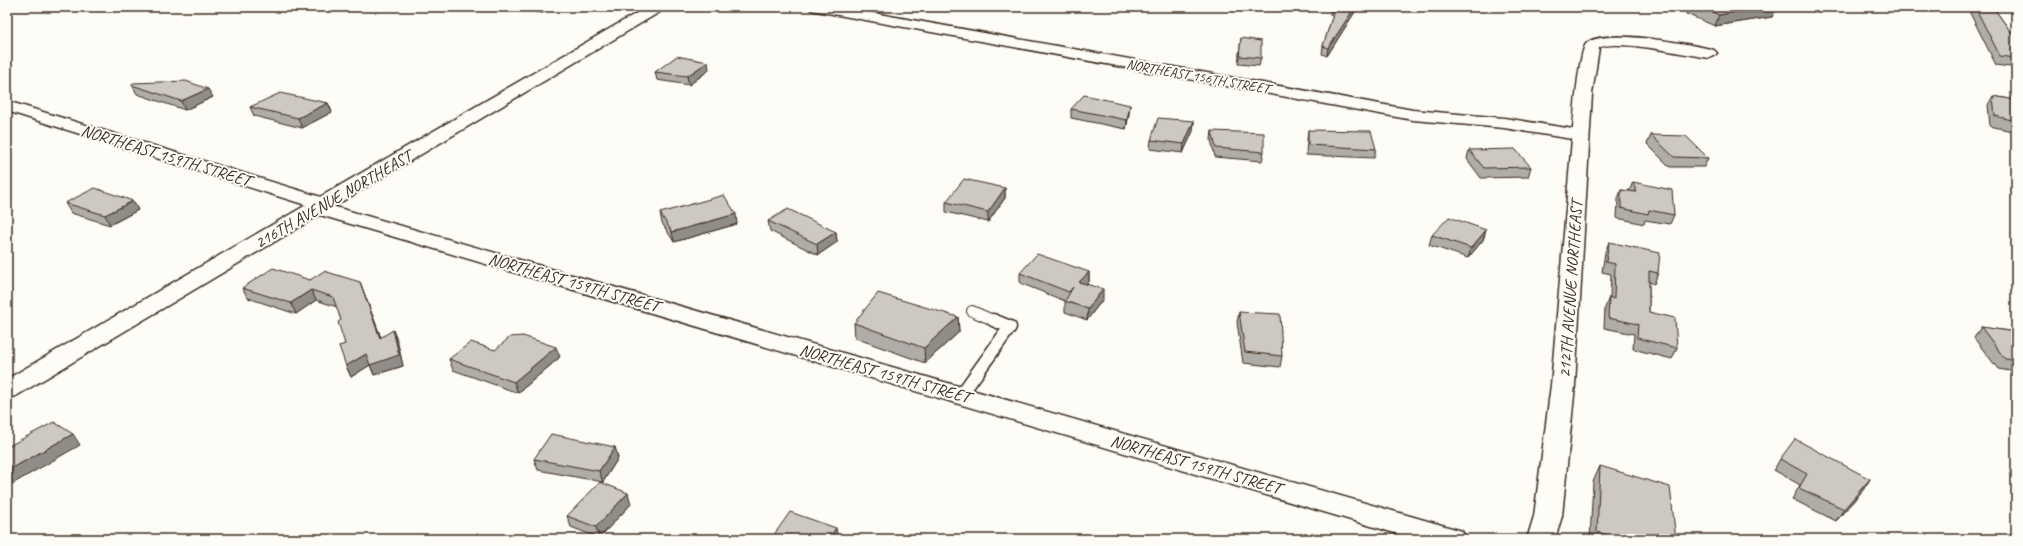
<svg xmlns="http://www.w3.org/2000/svg" width="2023" height="546" font-family="Caveat,sans-serif">
<style>
.lines{fill:none;stroke-linecap:round;stroke-linejoin:round}
.lane-far1-casing{stroke:#3b2a1e;stroke-width:12}
.lane-casing{stroke:#3b2a1e;stroke-width:15}
.street-casing{stroke:#3b2a1e;stroke-width:3}
.secondary-casing{stroke:#3b2a1e;stroke-width:3}
.lane-far1{stroke:#fdfcf7;stroke-width:10}
.lane{stroke:#fdfcf7;stroke-width:12}
.street{fill:#fdfcf7;fill-rule:evenodd}
.secondary{fill:#fdfcf7;fill-rule:evenodd}
.wall{fill:#b0aca7;stroke:#3b2a1e}
.shaded-wall{fill:#908c88;stroke:#3b2a1e}
.building{fill:#cdc8c2;stroke:#3b2a1e}
.labels{text-anchor:middle;stroke-width:4;stroke-linejoin:round;paint-order:stroke}
.far-street-label{font-size:14px;fill:#3b2a1e;stroke:#fdfcf7}
.street-label{font-size:17px;fill:#3b2a1e;stroke:#fdfcf7}
</style>
<rect width="100%" height="100%" fill="#fdfcf7"/>
<filter id="ink" filterUnits="userSpaceOnUse"><feTurbulence type="fractalNoise" baseFrequency=".025" numOctaves="2"/><feDisplacementMap in="SourceGraphic" scale="8" xChannelSelector="R" yChannelSelector="G"/><feConvolveMatrix kernelMatrix="1 2 1 2 8 2 1 2 1" color-interpolation-filters="sRGB"/></filter>
<g filter="url(#ink)">
<g class="lines">
<!-- lane-far1 casing -->
<g class="lane-far1-casing">
<path id="lane-far1" d="M972,311L995,321"/>
</g>
<!-- lane casing -->
<g class="lane-casing">
<path id="lane" d="M961,395L1010,327L993,320"/>
</g>
<!-- street casing -->
<g class="street-casing">
<g id="street">
<path d="M809,7H840L1413,110L1504,118L1573,129C1574,115 1579,52 1586,44C1600,27 1693,44 1714,50L1717,53L1714,56L1709,58C1689,55 1613,38 1599,48L1592,94L1575,385L1562,516L1555,539H1527L1534,516L1551,385L1572,139L1504,128L1413,120L816,11L811,10Z"/>
<path d="M7,101L331,200L334,204L332,206L1452,528L1462,531L1466,539H1415L310,212L307,208L309,206L7,111Z"/>
</g>
</g>
<!-- secondary casing -->
<g class="secondary-casing">
<path id="secondary" d="M647,7H665L663,10L16,396L7,398V379Z"/>
</g>
<!-- lane-far1 -->
<use href="#lane-far1" class="lane-far1"/>
<!-- lane -->
<use href="#lane" class="lane"/>
<!-- street -->
<use href="#street" class="street"/>
<!-- secondary -->
<use href="#secondary" class="secondary"/>
</g>
<!-- wall -->
<g class="wall">
<path d="M509,7H553L542,13Z"/>
<path d="M1358,7L1327,56L1322,54L1323,46L1333,15H1330L1331,8Z"/>
<path d="M1688,7H1777L1772,17L1715,26L1686,14Z"/>
<path d="M1967,7H1993L2016,39V68L1996,65Z"/>
<path d="M1241,38L1261,58L1259,66L1238,64Z"/>
<path d="M709,70L689,85L657,80L655,72Z"/>
<path d="M132,85L213,97L185,110L137,94Z"/>
<path d="M1993,96L2016,100V132L1990,126L1988,105Z"/>
<path d="M328,103L332,112L302,128L254,116L250,107Z"/>
<path d="M1071,109L1129,114L1126,129L1071,118Z"/>
<path d="M1194,121L1193,131L1183,153L1150,149L1151,140Z"/>
<path d="M1308,130L1376,149L1374,158L1306,155L1307,140Z"/>
<path d="M1212,131L1264,152L1262,161L1215,157L1211,140Z"/>
<path d="M1651,135L1708,158L1704,167H1670L1647,144Z"/>
<path d="M1469,150L1531,167L1528,177L1481,178L1467,159Z"/>
<path d="M1633,182L1674,215L1670,224L1645,220L1644,224L1617,218L1618,199L1621,190L1629,191Z"/>
<path d="M1005,188V198L988,222L946,212V202Z"/>
<path d="M133,201L138,210L110,225L71,213L65,203Z"/>
<path d="M660,213L737,224L674,242L662,223Z"/>
<path d="M768,221L836,232L837,242L818,255L770,231Z"/>
<path d="M1486,230L1483,240L1468,258L1429,245L1432,235Z"/>
<path d="M1609,242L1658,273L1654,284L1649,282V312L1677,348L1672,359L1633,349L1634,334L1604,328L1605,308L1609,297L1610,298L1611,274L1602,272L1605,252Z"/>
<path d="M1089,272V282L1087,284L1103,299L1087,320L1065,312V301L1020,283V273Z"/>
<path d="M310,280L360,282L381,338L397,340L403,366L374,375L370,365L351,377L346,366L345,344L341,320L337,307L316,300L296,314L248,298L242,288Z"/>
<path d="M1239,312L1282,356L1280,367L1243,363L1237,322Z"/>
<path d="M958,317L959,332L925,363L855,338L854,323Z"/>
<path d="M1981,327L2016,332V372L1998,369L1974,338Z"/>
<path d="M495,350L560,357L518,393L453,370L449,359Z"/>
<path d="M615,447L618,458L603,482L538,470L534,459Z"/>
<path d="M1780,459L1870,479L1863,490L1836,521L1792,499L1800,485L1774,470Z"/>
<path d="M1600,466L1676,539H1590L1593,482Z"/>
<path d="M631,504L599,538L571,527L567,516Z"/>
</g>
<!-- shaded-wall -->
<g class="shaded-wall">
<path d="M541,7H553L542,13Z"/>
<path d="M1355,7H1358L1327,56L1328,48Z"/>
<path d="M1765,7H1777L1772,17L1715,26L1719,15Z"/>
<path d="M708,62L709,70L689,85L687,76Z"/>
<path d="M208,89L213,97L185,110L181,101Z"/>
<path d="M328,103L332,112L302,128L298,118Z"/>
<path d="M1130,105L1129,114L1126,129L1127,120Z"/>
<path d="M1194,121L1193,131L1183,153L1184,144Z"/>
<path d="M1005,188V198L988,222V212Z"/>
<path d="M133,201L138,210L110,225L105,215Z"/>
<path d="M736,214L737,224L674,242L672,232Z"/>
<path d="M1486,230L1483,240L1468,258L1471,248Z"/>
<path d="M836,232L837,242L818,255L817,244Z"/>
<path d="M1089,272V282L1078,292L1079,282Z"/>
<path d="M360,282L364,293L385,348L380,338Z"/>
<path d="M1103,289V299L1087,320L1088,309Z"/>
<path d="M311,290L316,300L296,314L291,303Z"/>
<path d="M958,317L959,332L925,363L924,348Z"/>
<path d="M393,330L397,340L403,366L374,375L370,365L351,377L346,366L366,354Z"/>
<path d="M556,347L560,357L518,393L514,382Z"/>
<path d="M73,434L80,445L7,487V471Z"/>
<path d="M615,447L618,458L603,482L599,471Z"/>
<path d="M1870,479L1863,490L1836,521L1844,509Z"/>
<path d="M628,493L631,504L599,538L596,527Z"/>
<path d="M836,528L838,539H828Z"/>
</g>
<!-- building -->
<g class="building">
<path d="M1331,7H1355L1328,48L1323,46L1335,8H1331Z"/>
<path d="M1701,7H1765L1719,15Z"/>
<path d="M1975,7H1993L2016,39V58L2000,56Z"/>
<path d="M1241,38L1261,41V58L1239,56Z"/>
<path d="M677,56L708,62L687,76L655,72Z"/>
<path d="M186,81L208,89L181,101L132,85L133,83Z"/>
<path d="M280,93L328,103L298,118L250,107Z"/>
<path d="M1084,95L1130,105L1127,120L1071,109Z"/>
<path d="M1993,96L2016,100V121L1995,116Z"/>
<path d="M1158,118L1194,121L1184,144L1151,140Z"/>
<path d="M1308,130L1371,131L1376,149L1308,145Z"/>
<path d="M1212,131L1264,133V152L1216,148Z"/>
<path d="M1651,135L1686,136L1708,158L1674,157Z"/>
<path d="M1515,149L1531,167L1484,168L1469,150Z"/>
<path d="M964,179L1005,188L988,212L946,202Z"/>
<path d="M1633,182L1672,190L1674,215L1649,210L1648,214L1621,208V190L1636,192Z"/>
<path d="M95,188L133,201L105,215L65,203Z"/>
<path d="M724,195L736,214L672,232L660,213Z"/>
<path d="M788,209L836,232L817,244L768,221Z"/>
<path d="M1449,217L1486,230L1471,248L1432,235Z"/>
<path d="M1609,242L1660,253L1658,273L1649,271V312L1675,318L1677,348L1637,338L1638,324L1608,318L1609,297L1614,299L1615,264L1606,262Z"/>
<path d="M1037,254L1089,272L1079,282L1103,289L1088,309L1065,301L1073,287L1069,292L1020,273Z"/>
<path d="M273,268L310,280L324,271L360,282L380,338L393,330L399,355L370,365L366,354L346,366L339,346L345,344L338,322L341,320L333,297L311,290L291,303L242,288Z"/>
<path d="M878,293L958,317L924,348L854,323Z"/>
<path d="M1239,312L1280,314L1282,356L1245,352Z"/>
<path d="M1981,327L2016,332V360L2005,359Z"/>
<path d="M523,336L556,347L514,382L449,359L471,342L495,350L510,337Z"/>
<path d="M54,422L73,434L7,471V447Z"/>
<path d="M551,434L615,447L599,471L534,459Z"/>
<path d="M1795,439L1870,479L1844,509L1799,488L1807,474L1780,459Z"/>
<path d="M1600,466L1670,487L1676,539H1621L1597,532Z"/>
<path d="M600,482L628,493L596,527L567,516Z"/>
<path d="M790,512L836,528L828,539H771Z"/>
<path d="M1035,536L1037,539H1028Z"/>
</g>
</g>
<g class="labels">
<!-- far-street labels -->
<g class="far-street-label">
<text transform="translate(1198 76) rotate(10)" y="5">NORTHEAST 156TH STREET</text>
</g>
<!-- street labels -->
<g class="street-label">
<text transform="translate(166 155) rotate(17)" y="6">NORTHEAST 159TH STREET</text>
<text transform="translate(333 199) rotate(-30)" y="6">216TH AVENUE NORTHEAST</text>
<text transform="translate(574 282) rotate(16)" y="6">NORTHEAST 159TH STREET</text>
<text transform="translate(1570 289) rotate(-86)" y="6">212TH AVENUE NORTHEAST</text>
<text transform="translate(885 373) rotate(16)" y="6">NORTHEAST 159TH STREET</text>
<text transform="translate(1196 464) rotate(16)" y="6">NORTHEAST 159TH STREET</text>
</g>
</g>
<!-- margin -->
<rect width="2023" height="546" fill="none" stroke="#fdfcf7" stroke-width="24"/>
<rect x="12" y="12" width="1999" height="522" fill="none" stroke="#3b2a1e" stroke-width="1.5" filter="url(#ink)"/>
</svg>
